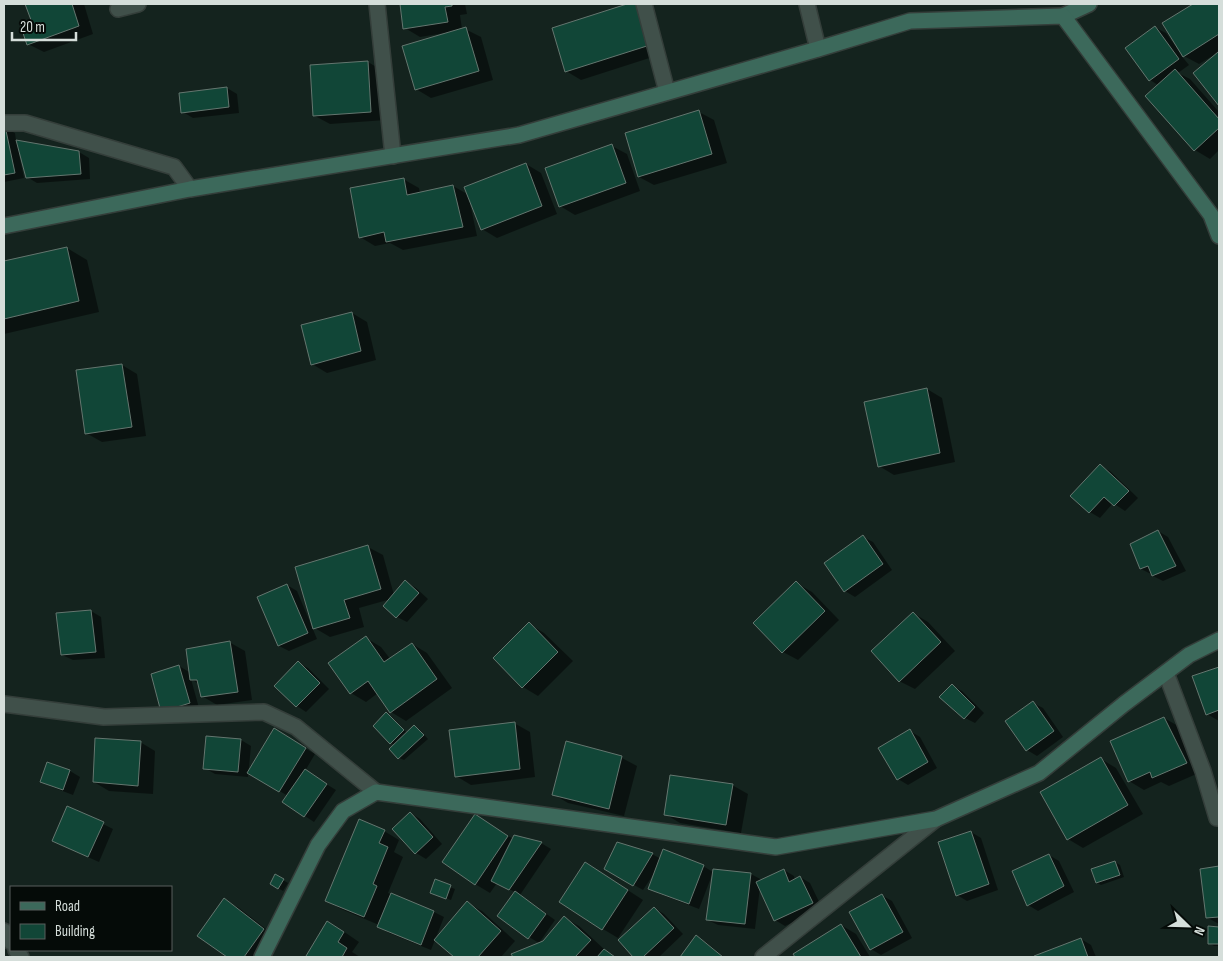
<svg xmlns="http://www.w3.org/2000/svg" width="1223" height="961" font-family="'Sofia Sans Condensed',sans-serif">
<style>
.shadow{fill:#0007}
.building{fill:#114637;stroke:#64766f}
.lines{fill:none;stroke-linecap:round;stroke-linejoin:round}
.street-casing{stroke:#343e3a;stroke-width:18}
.secondary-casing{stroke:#343e3a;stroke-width:18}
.street{stroke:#40504a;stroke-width:15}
.secondary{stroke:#3c695b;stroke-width:15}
</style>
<rect width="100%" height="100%" fill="#14231e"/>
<!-- shadow -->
<g class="shadow">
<path d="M27,4H84L93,34L44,52L28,44L33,20Z"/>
<path d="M401,4H465L467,14L460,15L462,29H465L481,37L493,80L431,98L416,89L445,34V33L420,37L405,28Z"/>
<path d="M631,4H640L652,11L665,53L581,80L566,71L554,29Z"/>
<path d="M1195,4H1219V52L1217,53L1219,54V104L1194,73L1215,56L1214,55L1199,64L1180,54L1189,65L1178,73L1190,79L1219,112V150L1210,159L1195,150L1158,85L1150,80L1156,28L1166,33L1179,51L1180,50L1164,23Z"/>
<path d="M368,62L383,71L386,120L330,124L315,116Z"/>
<path d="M227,88L237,94L239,113L193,118L183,112Z"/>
<path d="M699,112L714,120L727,163L654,185L639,177Z"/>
<path d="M4,128L15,133L16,141L79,152L89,158L90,179L37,183L27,177L21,153L19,154L24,178L4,182Z"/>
<path d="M612,146L627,154L640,191L575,215L560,206Z"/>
<path d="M526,164L541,173L557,214L497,238L482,229L472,203H470L477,236L403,250L390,243L375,246L360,237L403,179L419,188L420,193L453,186L469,195Z"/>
<path d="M67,248L87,260L99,312L4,334V263Z"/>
<path d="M352,313L367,322L376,360L327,373L312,364Z"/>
<path d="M122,365L137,374L146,436L102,442L86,433Z"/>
<path d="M927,389L942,398L955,462L894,475L879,466Z"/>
<path d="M1100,466L1110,471L1138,498L1125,511L1113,503L1100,518L1090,512L1072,496Z"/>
<path d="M1158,531L1168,537L1186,571L1163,581L1153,576V574H1151L1141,569Z"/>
<path d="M863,537L873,542L892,570L855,597L845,591Z"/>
<path d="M368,547L383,555L394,595L406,582L416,588L428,599L407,622L397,617L391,599L359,608L364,627L330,637L313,627Z"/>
<path d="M796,583L812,592L839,620L798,660L783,652Z"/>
<path d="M287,585L297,591L317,639L289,651L279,646Z"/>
<path d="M91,611L101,617L105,658L73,660L62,655Z"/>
<path d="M913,613L928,622L955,651L915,689L899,681Z"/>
<path d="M529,624L544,633L573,661L538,696L523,687Z"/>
<path d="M366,638L381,647L391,660L412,644L427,653L452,688L406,721L391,712L378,693L366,702L351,693Z"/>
<path d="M229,642L245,651L252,700L217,705L202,696L199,684L191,679L199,708L162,711L179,666L191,673Z"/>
<path d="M298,663L308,668L329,689L306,712L297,706L275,686Z"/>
<path d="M1219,668V721L1207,714L1194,677Z"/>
<path d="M952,686L962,691L984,713L975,723L965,718Z"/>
<path d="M1033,703L1043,708L1063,737L1037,756L1027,750Z"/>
<path d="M386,714L391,716L407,733L414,727L419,729L428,739L404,760L399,758L395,745L391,743Z"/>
<path d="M1164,718L1180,727L1201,772L1169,786L1161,782L1144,790L1129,781Z"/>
<path d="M514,723L530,732L535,777L471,785L456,776Z"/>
<path d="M274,730L315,754L305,771L336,790L314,822L305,816L288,796L249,773Z"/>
<path d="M910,731L920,737L937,768L908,785L898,779Z"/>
<path d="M241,740L251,746L248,777L215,774L205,768Z"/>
<path d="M140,742L155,751L153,794L109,791L94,782Z"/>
<path d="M567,743L622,758L637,766L624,816L568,803L553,794Z"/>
<path d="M1101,759L1116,768L1143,814L1083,848L1068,839Z"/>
<path d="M70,771L80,777L73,795L52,787L42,782Z"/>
<path d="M732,785L748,794L741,833L680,823L665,814Z"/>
<path d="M410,813L420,819L442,844L426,859L416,853Z"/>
<path d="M475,815L513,839L541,843L551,849L520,895L555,920L539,943L529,937L515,892L497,883L490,893L475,884Z"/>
<path d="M103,824L113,829L99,862L63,846L53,841Z"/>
<path d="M384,831L399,840L394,852L403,857L388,893L434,912L444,917L431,950L389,933L379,927V925L341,909L326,900Z"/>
<path d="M971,832L981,838L998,890L967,901L957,895Z"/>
<path d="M652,854L661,859L703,866L713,872L751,874L762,880L784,870L794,876L795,880L800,877L810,883L822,908L785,926L775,920L760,887L755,929L718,925L708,920L713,875H712L699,909L660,894L650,888L655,872L643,890L606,869Z"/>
<path d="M1049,855L1059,861L1074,892L1038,911L1028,905Z"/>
<path d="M1115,862L1120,865L1124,877L1101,885L1097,883Z"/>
<path d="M586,863L643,900L618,938L603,929Z"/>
<path d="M1219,867V924L1208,918L1201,870Z"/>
<path d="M276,876L288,883L283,891L271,884Z"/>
<path d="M435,881L455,889L451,900L436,895Z"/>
<path d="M881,895L892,901L912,938L881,955L871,949L850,913Z"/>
<path d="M224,900L239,908L279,939L266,957H229L199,935Z"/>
<path d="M467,903L482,911L515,941L501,957H455L436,940Z"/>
<path d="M654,908L664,914L683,934L659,957H635L620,940Z"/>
<path d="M564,918L579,926L605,950V951L615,957H514L513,955L544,942Z"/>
<path d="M841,925L856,934L870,957H796L794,954Z"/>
<path d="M1210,928H1219V946H1214L1209,943Z"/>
<path d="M343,931L359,942L352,952L360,957H310L307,955Z"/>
<path d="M697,937L707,943L724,957H682Z"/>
<path d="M1081,939L1091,945L1096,957H1035V956Z"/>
</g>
<!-- building -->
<g class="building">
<path d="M25,4H72L79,26L27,45L20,24L31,20Z"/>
<path d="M400,4H452V6L445,7L448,22L403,29Z"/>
<path d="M627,4H638L650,45L565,72L552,28Z"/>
<path d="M1193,4H1219V34L1183,57L1162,23Z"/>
<path d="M1155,26L1179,59L1149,81L1125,48Z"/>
<path d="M466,27L479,71L415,90L402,46Z"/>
<path d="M1218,52L1219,54V106L1193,73Z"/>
<path d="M368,61L371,112L313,116L310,65Z"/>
<path d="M1175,69L1219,119V128L1194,151L1145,96Z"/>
<path d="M227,87L229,107L181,113L179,93Z"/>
<path d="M699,110L712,154L638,177L625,133Z"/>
<path d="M4,126H5L15,173L4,175Z"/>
<path d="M16,140L79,151L81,174L26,178Z"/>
<path d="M612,144L626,183L559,207L545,168Z"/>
<path d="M526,163L542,206L481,230L464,187Z"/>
<path d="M404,178L407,195L453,185L463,227L386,242L384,232L359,238L350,188Z"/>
<path d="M67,247L79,301L4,319V261Z"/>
<path d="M352,312L361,351L311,365L301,325Z"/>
<path d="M122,364L132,427L85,434L76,370Z"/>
<path d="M927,388L940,453L878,467L864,402Z"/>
<path d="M1100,464L1129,491L1114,506L1104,497L1089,513L1070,496Z"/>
<path d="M1158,530L1176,566L1152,576L1148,566L1140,569L1130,544Z"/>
<path d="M863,535L883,564L844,592L824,563Z"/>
<path d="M368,545L381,589L344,600L350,618L313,629L295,567Z"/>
<path d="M405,580L419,593L396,618L383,606Z"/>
<path d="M796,581L825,611L782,653L753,623Z"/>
<path d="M287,584L308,633L278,646L257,597Z"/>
<path d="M91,610L96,652L61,655L56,613Z"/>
<path d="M913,612L941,642L899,682L871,651Z"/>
<path d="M529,622L558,652L522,688L493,658Z"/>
<path d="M366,636L384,662L412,643L437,679L390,713L368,681L350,694L328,663Z"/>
<path d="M230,641L238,692L201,697L197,680H190L186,649Z"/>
<path d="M298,661L320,683L296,707L274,686Z"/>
<path d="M179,665L190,703L161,712L151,674Z"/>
<path d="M1219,667V710L1206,715L1192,676Z"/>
<path d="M952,684L975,707L964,719L939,697Z"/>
<path d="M1033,701L1054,731L1026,751L1005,721Z"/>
<path d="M386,712L404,730L390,744L373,726Z"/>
<path d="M1164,717L1187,763L1152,778L1150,772L1128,782L1110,741Z"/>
<path d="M515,722L520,769L455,777L449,730Z"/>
<path d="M414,725L424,735L398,759L389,749Z"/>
<path d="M274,728L306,748L279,792L247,773Z"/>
<path d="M910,729L928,762L897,780L878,748Z"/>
<path d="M206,736L241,739L238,772L203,769Z"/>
<path d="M95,738L141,741L138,786L93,782Z"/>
<path d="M566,741L622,756L609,809L552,795Z"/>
<path d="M1101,757L1128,805L1067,840L1040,792Z"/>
<path d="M47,762L70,770L63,790L40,782Z"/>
<path d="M305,769L327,784L304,817L282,802Z"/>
<path d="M670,775L733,784L726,825L664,815Z"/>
<path d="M67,806L104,822L88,857L52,841Z"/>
<path d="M410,812L433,837L415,854L392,829Z"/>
<path d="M475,814L508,836L475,885L442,862Z"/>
<path d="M359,819L385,830L379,843L388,847L373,884L377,886L364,917L325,901Z"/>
<path d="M971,831L989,884L956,896L938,842Z"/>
<path d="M514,835L542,842L509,890L491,881Z"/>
<path d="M617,842L653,853L633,886L604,869Z"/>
<path d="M663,849L704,865L689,904L648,889Z"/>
<path d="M1049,854L1064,886L1027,906L1012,871Z"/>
<path d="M1115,861L1120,875L1096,883L1091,869Z"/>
<path d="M585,862L628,890L602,930L559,902Z"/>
<path d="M1219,866V917L1206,918L1200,869Z"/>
<path d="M713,869L751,873L745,924L706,920Z"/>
<path d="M784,869L789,882L800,876L813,903L774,921L756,882Z"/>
<path d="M275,874L284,879L278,889L270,884Z"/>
<path d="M435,879L451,885L446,899L430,893Z"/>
<path d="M515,891L546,914L528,939L497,916Z"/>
<path d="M391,893L434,911L421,945L377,927Z"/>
<path d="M882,894L903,932L870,950L849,912Z"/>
<path d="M224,898L264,929L244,957H227L197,936Z"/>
<path d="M467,901L501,931L478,957H454L434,940Z"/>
<path d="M654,907L674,928L643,957H633L618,940Z"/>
<path d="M564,916L591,940L575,957H513L511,954L543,941Z"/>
<path d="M327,921L344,932L338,942L347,948L342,957H308L306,956Z"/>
<path d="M841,924L861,957H795L793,954Z"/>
<path d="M1208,926L1219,927V944H1208Z"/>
<path d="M696,935L723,957H680Z"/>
<path d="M1081,938L1088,957H1034V956Z"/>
<path d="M604,949L615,957H597Z"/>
</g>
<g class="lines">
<!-- street casing -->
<g class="street-casing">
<g id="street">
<path d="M377,4L393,156"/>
<path d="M644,4L667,92"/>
<path d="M807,4L818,49"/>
<path d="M118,9L138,4"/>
<path d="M4,123H25L174,167L190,189"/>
<path d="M1166,673L1203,771L1217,818H1219"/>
<path d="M4,704L104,717L264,712L296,727L376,792"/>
<path d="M4,931L11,942"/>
<path d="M16,950L21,957"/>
<path d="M763,957L936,819"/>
</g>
</g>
<!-- secondary casing -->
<g class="secondary-casing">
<g id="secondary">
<path d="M1063,16L1089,4"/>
<path d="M4,226L190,189L519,135L818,49L910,21L1063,16L1211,215L1219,236"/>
<path d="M262,957L318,845L343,811L376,792L776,847L936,819L1039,773L1124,704L1189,655L1219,640"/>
</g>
</g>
<!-- street -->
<use href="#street" class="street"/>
<!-- secondary -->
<use href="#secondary" class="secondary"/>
</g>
<!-- border -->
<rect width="1223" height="961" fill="none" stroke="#d5deda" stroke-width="10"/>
<!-- legend -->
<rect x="10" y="886" width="162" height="65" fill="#050b08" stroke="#585f5c"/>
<rect x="20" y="902" width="25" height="8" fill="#3c695b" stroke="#585f5c"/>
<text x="55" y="911" font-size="15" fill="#d5deda">Road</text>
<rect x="20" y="924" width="25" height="15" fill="#114637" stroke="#585f5c"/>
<text x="55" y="936" font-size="15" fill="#d5deda">Building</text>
<!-- north arrow -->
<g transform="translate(1188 926) rotate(113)" stroke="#050b08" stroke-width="4" paint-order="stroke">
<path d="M0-4L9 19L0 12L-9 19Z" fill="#d5deda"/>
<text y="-8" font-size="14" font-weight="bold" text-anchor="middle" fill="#d5deda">N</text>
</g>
<!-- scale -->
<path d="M12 32v8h64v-8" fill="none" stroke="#d5deda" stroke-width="2.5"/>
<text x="20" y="32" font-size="15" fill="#d5deda" stroke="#050b08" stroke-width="4" paint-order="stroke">20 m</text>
</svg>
